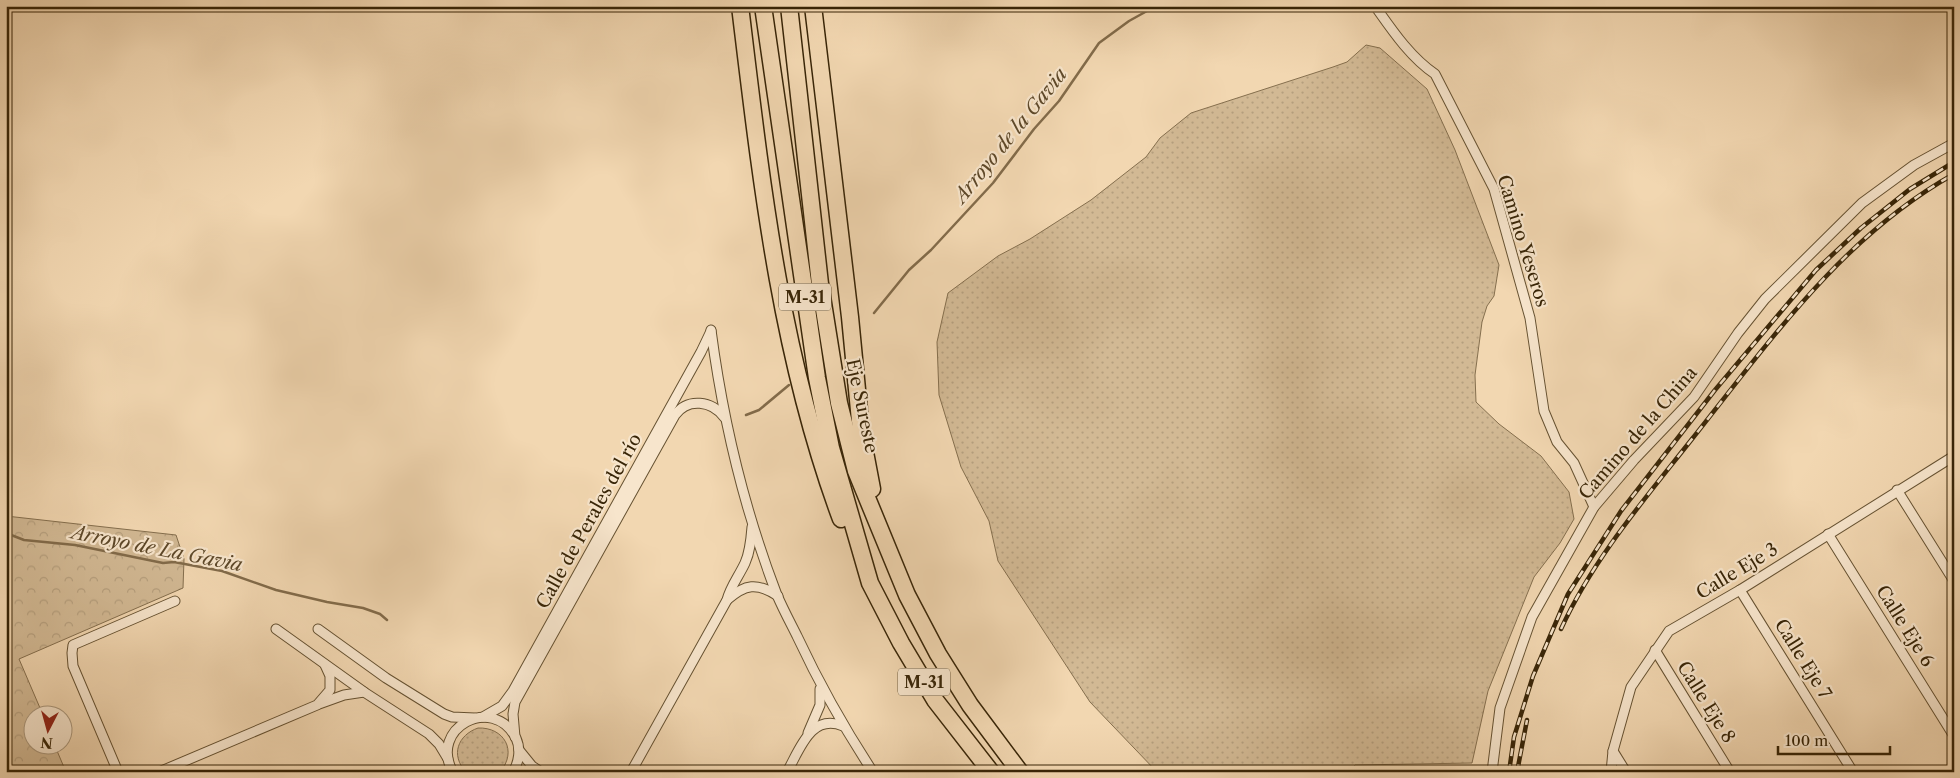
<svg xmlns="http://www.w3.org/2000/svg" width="1960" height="778" font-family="'Libre Caslon Text',serif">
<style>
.grass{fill:url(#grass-dots);stroke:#856f4e}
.park{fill:url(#park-crowns);stroke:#856f4e}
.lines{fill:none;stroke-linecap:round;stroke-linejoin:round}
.stream{stroke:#826b4a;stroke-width:2.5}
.minor-casing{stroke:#665232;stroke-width:11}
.motorway-casing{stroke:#382507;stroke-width:19}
.minor{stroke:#f7e5cc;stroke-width:9}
.motorway{stroke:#f2d7b1;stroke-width:16}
.rail-casing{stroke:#382507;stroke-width:4.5}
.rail{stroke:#f7e5cc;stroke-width:2.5;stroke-dasharray:8;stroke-linecap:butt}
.labels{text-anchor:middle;stroke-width:4.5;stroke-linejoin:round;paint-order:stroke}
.shield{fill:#f7e5cc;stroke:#715f42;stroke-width:1}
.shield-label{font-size:16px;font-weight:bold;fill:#382507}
.street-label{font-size:18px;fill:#382507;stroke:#f7e5cc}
.water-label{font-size:19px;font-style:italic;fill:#5d4829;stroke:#f7e5cc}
</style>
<defs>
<pattern id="grass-dots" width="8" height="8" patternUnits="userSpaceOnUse" patternTransform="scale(1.25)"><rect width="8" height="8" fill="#d2b994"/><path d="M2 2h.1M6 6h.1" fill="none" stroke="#b59f7e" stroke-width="1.8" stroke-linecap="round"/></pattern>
<pattern id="park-crowns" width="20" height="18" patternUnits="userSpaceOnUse" patternTransform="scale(1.25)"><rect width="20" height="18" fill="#d2b994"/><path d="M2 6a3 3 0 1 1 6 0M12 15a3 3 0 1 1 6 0" fill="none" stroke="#b59f7e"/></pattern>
</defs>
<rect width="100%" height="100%" fill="#f2d7b1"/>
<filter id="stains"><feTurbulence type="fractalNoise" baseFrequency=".004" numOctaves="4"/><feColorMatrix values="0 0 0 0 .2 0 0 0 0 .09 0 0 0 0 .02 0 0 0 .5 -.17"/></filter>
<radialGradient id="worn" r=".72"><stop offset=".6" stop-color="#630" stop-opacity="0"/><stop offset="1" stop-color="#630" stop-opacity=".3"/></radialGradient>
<!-- grass -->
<g class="grass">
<path d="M1366,45L1380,48L1427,89L1455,150L1499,265L1494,296L1487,306L1482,322L1475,375L1476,402L1499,424L1541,456L1569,492L1574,519L1560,543L1534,577L1488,691L1472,763L1355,765L1348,772H1157L1090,702L998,561L989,521L961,467L939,395L937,342L948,293L998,256L1030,239L1091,200L1146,157L1160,138L1191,113L1333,67L1347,62Z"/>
<path d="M478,728C504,727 518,751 500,772H466C450,755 458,735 478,728Z"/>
</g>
<!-- park -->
<path class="park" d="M6,516L176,535L184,559L183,588L19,659L43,715L32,716V746H55L66,772H6Z"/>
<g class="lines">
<!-- stream -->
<g class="stream">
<path d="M874,313L909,270L931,250L993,183L1034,129L1059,101L1099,43L1129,21L1156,6"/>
<path d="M746,415L759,410L789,385"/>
<path d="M6,533L24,540L75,545L163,563L174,562L222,571L276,590L327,602L363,608L380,614L387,620"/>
</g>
<!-- minor casing -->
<g class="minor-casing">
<g id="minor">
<path d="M1375,6C1392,30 1410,57 1435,74L1494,189L1530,318L1544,411L1557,442L1574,463L1594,507"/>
<path d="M711,330C723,421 744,509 777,595C783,609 790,622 797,636C819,683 844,728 873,772"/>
<path d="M1897,490L1954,581"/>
<path d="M1828,534L1954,736"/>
<path d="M1740,590L1853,772"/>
<path d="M727,600C745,584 757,582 778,596"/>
<path d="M276,629L364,692L429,734L439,744L448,759"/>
<path d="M318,629L386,678L444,714L452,717L475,718"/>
<path d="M1655,650L1730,772"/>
<path d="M319,704L344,695L364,692"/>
<path d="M483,717L502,706L513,691L701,352L711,331"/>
<path d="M808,733L820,705V689"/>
<path d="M515,737L513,714L515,702L675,415C688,397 712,401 724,417"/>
<path d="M519,750L532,766L541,772"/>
<path d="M1613,751L1626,772"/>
<path d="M118,772L73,666L72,653L73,645L175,601"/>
<path d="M159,772L317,705L330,690V676L325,665"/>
<path d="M453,772C428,729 492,693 516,738C521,749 519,762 513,772"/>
<path d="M631,772L727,600C730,587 739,576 745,563C750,552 751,540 752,527"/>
<path d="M787,772C800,749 811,713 843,726"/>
<path d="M1492,772L1500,708L1532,617L1594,507L1634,460L1694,397L1738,333L1765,299L1862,203L1914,165L1954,143"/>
<path d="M1611,772L1613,751L1631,687L1669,631L1740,590L1954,456"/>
</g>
</g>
<!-- motorway casing -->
<g class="motorway-casing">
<g id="motorway">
<path d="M740,6C761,179 780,355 841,519"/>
<path d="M763,6L817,378L831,448L870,583L901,643L935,700L991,772"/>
<path d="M789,6L820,284L839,403L856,471L907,595L938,654L970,705L1020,772"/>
<path d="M813,6L850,317L861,431L872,489"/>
</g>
</g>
<!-- minor -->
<use href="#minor" class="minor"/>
<!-- motorway -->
<use href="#motorway" class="motorway"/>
<!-- rail casing -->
<g class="rail-casing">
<g id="rail">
<path d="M1561,629C1593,559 1644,500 1692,439C1769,342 1843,236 1954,174"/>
<path d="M1509,772L1514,737L1533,676L1568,594L1621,511L1715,390L1816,270L1861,228L1910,189L1954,162"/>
<path d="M1517,772L1527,720"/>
</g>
</g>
<!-- rail -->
<use href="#rail" class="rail"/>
</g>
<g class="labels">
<!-- shield labels -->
<g class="shield">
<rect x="779" y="283.5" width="52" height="27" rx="4"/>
<rect x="898" y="668.5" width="52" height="27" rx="4"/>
</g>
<g class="shield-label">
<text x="805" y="303">M-31</text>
<text x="924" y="688">M-31</text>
</g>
<!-- street labels -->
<g class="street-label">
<text transform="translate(1523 241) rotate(73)" y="6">Camino Yeseros</text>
<text transform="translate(862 406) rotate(78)" y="6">Eje Sureste</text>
<text transform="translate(1638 433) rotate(-49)" y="6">Camino de la China</text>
<text transform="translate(589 521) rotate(-61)" y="6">Calle de Perales del río</text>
<text transform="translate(1737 571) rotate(-31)" y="6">Calle Eje 3</text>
<text transform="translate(1905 626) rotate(58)" y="6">Calle Eje 6</text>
<text transform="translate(1803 659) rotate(58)" y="6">Calle Eje 7</text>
<text transform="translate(1706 702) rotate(58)" y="6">Calle Eje 8</text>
</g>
<!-- water labels -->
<g class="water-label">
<text transform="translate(1010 135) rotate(-51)" y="7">Arroyo de la Gavia</text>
<text transform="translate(157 548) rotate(11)" y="7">Arroyo de La Gavia</text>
</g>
</g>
<!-- margin -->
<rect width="1960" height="778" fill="none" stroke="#f2d7b1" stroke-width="25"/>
<rect x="8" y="8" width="1945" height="763" fill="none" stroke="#382507" stroke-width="2.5"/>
<rect x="12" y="12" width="1935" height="753" fill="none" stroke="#382507"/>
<!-- north arrow -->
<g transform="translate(48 730) rotate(186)"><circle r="24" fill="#f7e5cc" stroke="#ab987d"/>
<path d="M0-4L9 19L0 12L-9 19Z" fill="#8f2418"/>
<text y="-8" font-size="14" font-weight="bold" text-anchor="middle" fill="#382507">N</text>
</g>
<!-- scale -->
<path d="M1778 746v8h112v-8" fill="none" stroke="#382507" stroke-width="2.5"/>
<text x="1785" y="746" font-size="15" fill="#382507" stroke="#f7e5cc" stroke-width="4" paint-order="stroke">100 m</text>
<rect width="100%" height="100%" filter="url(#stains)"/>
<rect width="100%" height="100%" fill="url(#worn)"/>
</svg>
